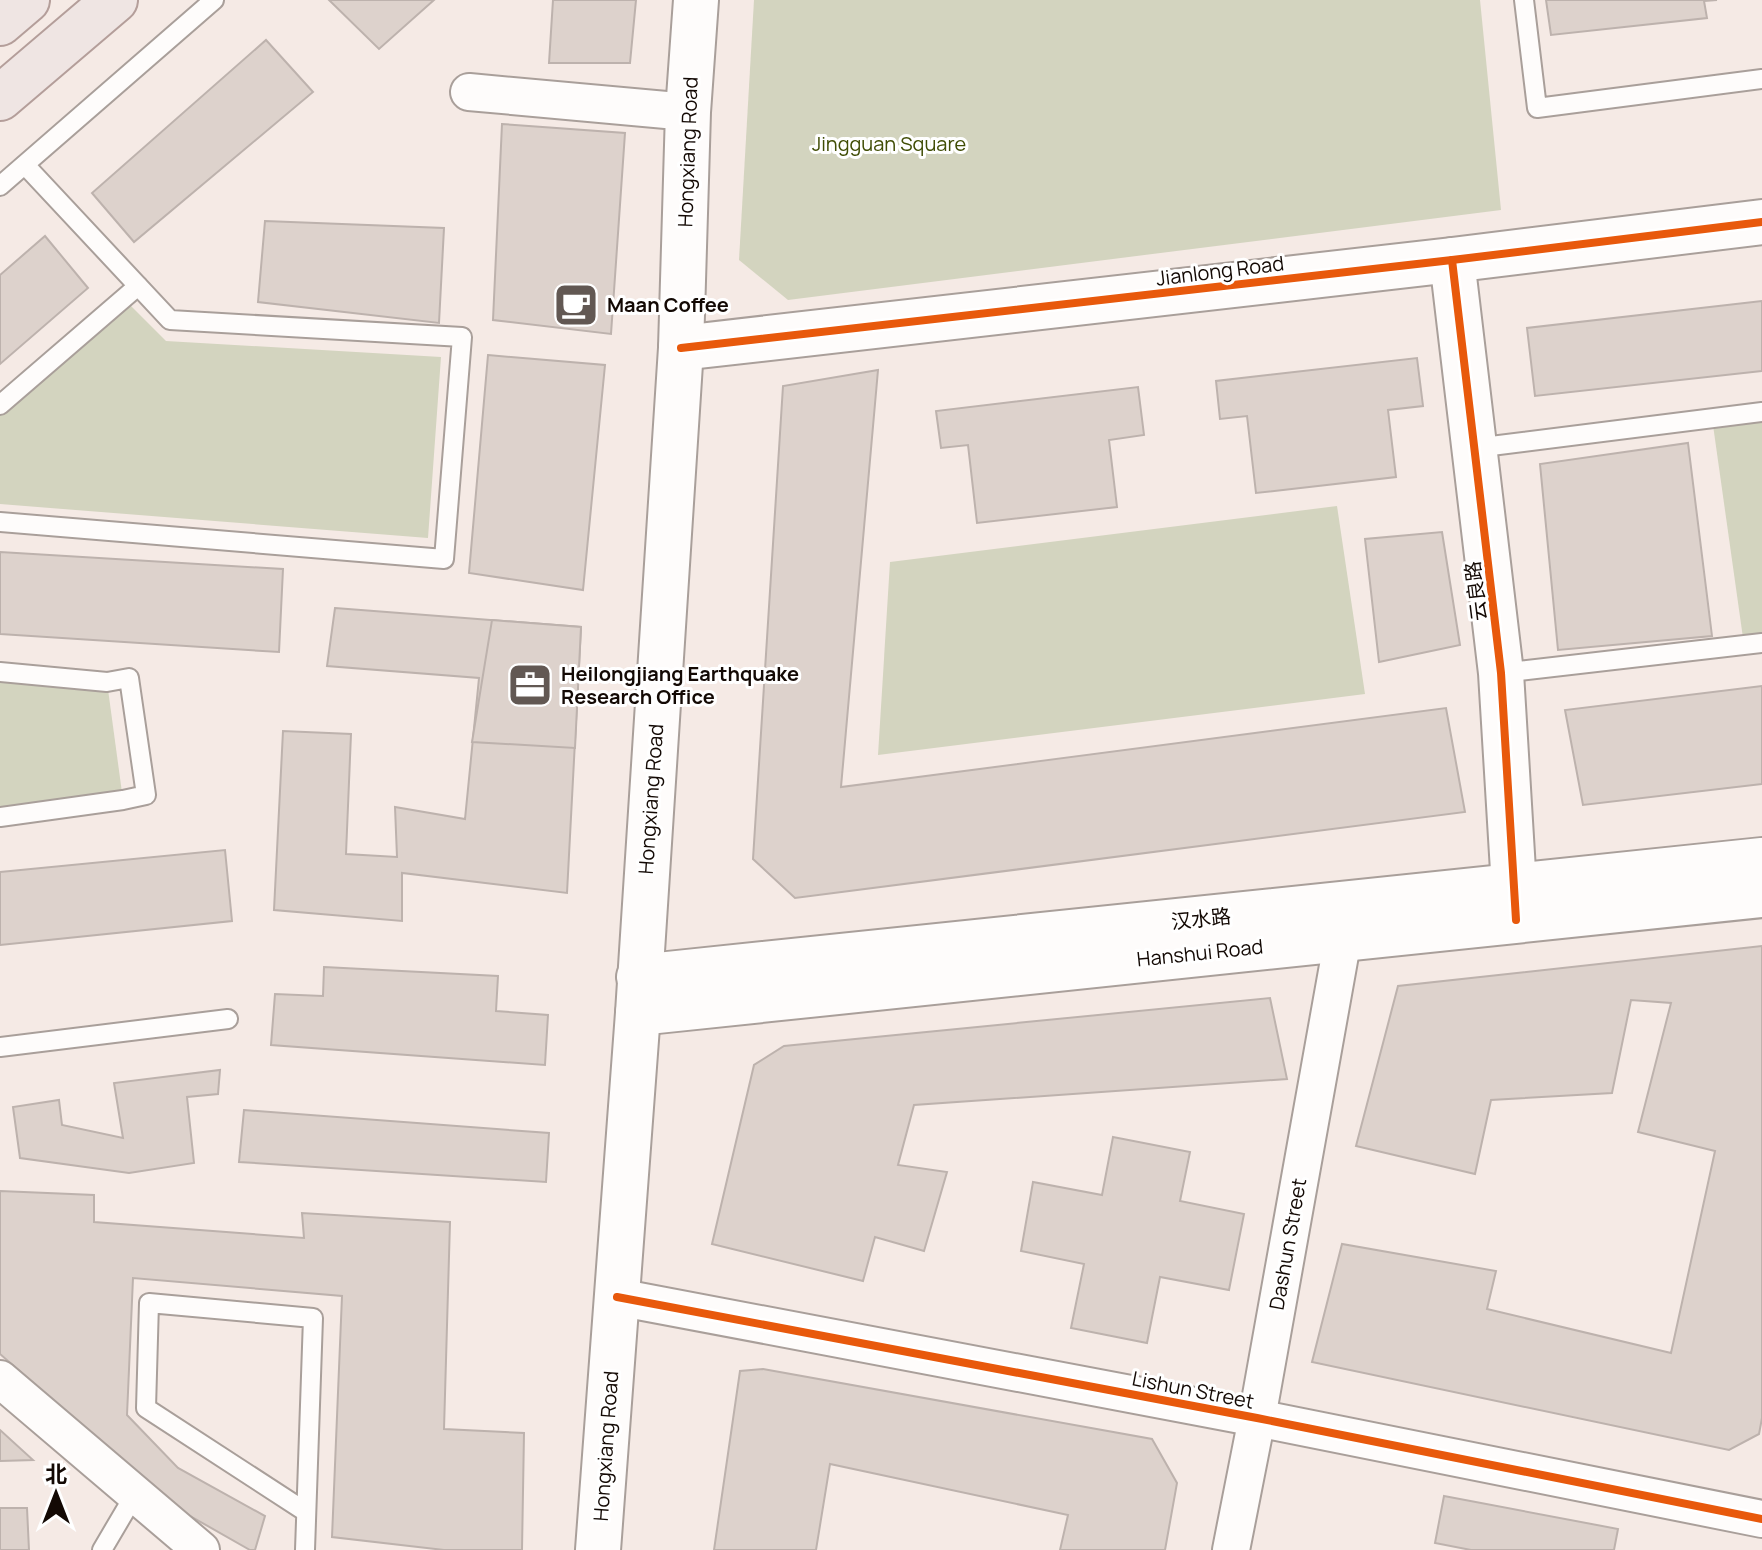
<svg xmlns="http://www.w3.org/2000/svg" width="1762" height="1550" font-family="Manrope,'Noto Sans SC',sans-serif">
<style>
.green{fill:#d3d4bf}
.building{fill:#ddd2cc;stroke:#bdb2ad;stroke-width:2}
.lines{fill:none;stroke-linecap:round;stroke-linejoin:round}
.service-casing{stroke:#a99f9a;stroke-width:22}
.minor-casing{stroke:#a99f9a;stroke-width:40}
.tertiary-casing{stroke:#a99f9a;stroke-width:48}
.secondary-casing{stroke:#a99f9a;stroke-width:48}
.primary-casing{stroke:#b49e9a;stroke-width:48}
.service{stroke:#fefcfb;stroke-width:18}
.minor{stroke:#fefcfb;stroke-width:36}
.tertiary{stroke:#fefcfb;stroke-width:44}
.secondary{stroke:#fefcfb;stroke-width:44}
.primary{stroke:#efe5e3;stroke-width:44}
.cycleway-casing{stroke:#fff;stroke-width:13}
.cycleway{stroke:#e8590c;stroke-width:8}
.labels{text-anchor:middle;stroke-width:6;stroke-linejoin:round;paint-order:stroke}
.park-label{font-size:20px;fill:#404d05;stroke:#fff}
.street-label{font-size:20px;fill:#130904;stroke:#fff}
.poi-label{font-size:20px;font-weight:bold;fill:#130904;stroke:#fff;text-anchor:start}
</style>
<rect width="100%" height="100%" fill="#f5eae5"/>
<!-- green -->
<g class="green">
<path d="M754,0H1480L1501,210L788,300L739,260Z"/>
<path d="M125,300L166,341L441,357L428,538L0,504V411Z"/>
<path d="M1762,412V643L1744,645L1712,418Z"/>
<path d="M1337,506L1365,694L878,755L890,562Z"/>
<path d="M0,672L107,682L123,800L0,817Z"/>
</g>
<!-- building -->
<g class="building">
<path d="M329,0H434L379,49Z"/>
<path d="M553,0H636L630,63H549Z"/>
<path d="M1546,0H1717L1704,1L1707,18L1551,35Z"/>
<path d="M266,40L313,92L134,242L92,193Z"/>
<path d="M502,124L625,133L611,334L493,320Z"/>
<path d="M265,221L444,228L439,323L258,302Z"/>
<path d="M45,236L88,288L0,364V275Z"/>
<path d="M1762,301V371L1535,396L1527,328Z"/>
<path d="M488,355L605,365L583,590L469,573Z"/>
<path d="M1417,358L1423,406L1388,410L1396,477L1256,493L1247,416L1220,419L1216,381Z"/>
<path d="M878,370L841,787L1446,708L1465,812L795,898L753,859L783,386Z"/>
<path d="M1138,387L1144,435L1109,440L1117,507L977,523L968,445L941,448L936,411Z"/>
<path d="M1688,443L1712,636L1558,650L1540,464Z"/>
<path d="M1442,532L1460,645L1379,662L1365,539Z"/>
<path d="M0,552L283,569L279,652L0,634Z"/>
<path d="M335,608L581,627L567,893L402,873V921L274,910L283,731L351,734L346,854L397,857L395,807L465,819L479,678L327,666Z"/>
<path d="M492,620L581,627L575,748L472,742Z"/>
<path d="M1762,686V784L1583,805L1565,710Z"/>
<path d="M225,850L232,921L0,945V872Z"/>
<path d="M1762,946V1418L1759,1434L1729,1450L1312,1362L1342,1244L1496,1271L1487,1309L1671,1353L1715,1151L1638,1132L1671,1003L1631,1000L1612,1093L1491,1100L1475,1174L1356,1146L1398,986Z"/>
<path d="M324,967L498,976L496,1011L548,1015L545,1065L271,1045L275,994L323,996Z"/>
<path d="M1270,998L1287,1079L914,1105L898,1165L947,1172L924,1251L875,1237L863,1281L712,1244L754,1065L784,1046Z"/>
<path d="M220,1070L218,1094L187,1097L194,1163L129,1173L20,1158L13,1107L59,1100L62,1125L123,1138L114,1083Z"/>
<path d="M244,1110L549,1133L546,1182L239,1162Z"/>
<path d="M1113,1137L1190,1152L1180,1201L1244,1214L1229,1290L1160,1277L1147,1343L1071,1328L1084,1264L1021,1251L1033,1182L1102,1195Z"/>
<path d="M0,1191L94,1195V1222L304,1238L302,1213L450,1222L444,1429L524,1433L522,1550H444L332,1537L342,1296L133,1278L127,1415L178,1468L265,1516L255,1550H250L176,1508L0,1354Z"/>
<path d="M763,1369L1152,1439L1177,1483L1165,1550H1060L1068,1515L830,1464L816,1550H714L740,1371Z"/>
<path d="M0,1430L33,1460L0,1461Z"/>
<path d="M1444,1496L1618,1529L1614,1550H1471L1435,1543Z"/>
<path d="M0,1508H27L29,1550H0Z"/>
</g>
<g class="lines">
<!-- service casing -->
<g class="service-casing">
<g id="service">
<path d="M1524,0L1537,108L1762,79"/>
<path d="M0,186L214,0"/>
<path d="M0,405L138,286"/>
<path d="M1475,448L1762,412"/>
<path d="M0,522L444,559L462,337L170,320L25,165"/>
<path d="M0,672L107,682L129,678L146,795L123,800L0,817"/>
<path d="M1501,673L1762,643"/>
<path d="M0,1047L228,1019"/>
<path d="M102,1550L135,1494"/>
<path d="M305,1550L313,1318L149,1303L146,1408L306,1512"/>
</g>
</g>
<!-- minor casing -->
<g class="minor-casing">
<g id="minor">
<path d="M469,92L688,112"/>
<path d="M617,1297L1257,1418L1762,1519"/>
<path d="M0,1379L201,1550"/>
<path d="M1231,1550L1257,1418L1343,938"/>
</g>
</g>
<!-- tertiary casing -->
<g class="tertiary-casing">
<g id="tertiary">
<path d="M1452,260L1501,673L1516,920"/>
<path d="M681,348L1452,260L1762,222"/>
</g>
</g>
<!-- secondary casing -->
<g class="secondary-casing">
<g id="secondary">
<path d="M639,977L1762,860"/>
<path d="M638,1013L1762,895"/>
<path d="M598,1550L638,1013L681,348L688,112L696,0"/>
</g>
</g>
<!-- primary casing -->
<g class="primary-casing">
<g id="primary">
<path d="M0,23L27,0"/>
<path d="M0,98L115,0"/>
</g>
</g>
<!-- service -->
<use href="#service" class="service"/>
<!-- minor -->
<use href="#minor" class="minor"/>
<!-- tertiary -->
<use href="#tertiary" class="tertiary"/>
<!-- secondary -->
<use href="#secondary" class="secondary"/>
<!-- primary -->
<use href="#primary" class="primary"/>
<!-- cycleway casing -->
<g class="cycleway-casing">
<g id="cycleway">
<path d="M1452,260L1501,673L1516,920"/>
<path d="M681,348L1452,260L1762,222"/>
<path d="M617,1297L1257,1418L1762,1519"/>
</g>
</g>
<!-- cycleway -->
<use href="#cycleway" class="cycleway"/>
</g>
<!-- icons -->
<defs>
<g id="cafe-square" transform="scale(2.3)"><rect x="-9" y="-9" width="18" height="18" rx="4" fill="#625853" stroke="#fff"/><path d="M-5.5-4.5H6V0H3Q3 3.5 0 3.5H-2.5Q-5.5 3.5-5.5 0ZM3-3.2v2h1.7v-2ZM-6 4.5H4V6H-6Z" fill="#fff"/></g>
<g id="office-square" transform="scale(2.3)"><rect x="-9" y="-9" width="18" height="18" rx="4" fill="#625853" stroke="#fff"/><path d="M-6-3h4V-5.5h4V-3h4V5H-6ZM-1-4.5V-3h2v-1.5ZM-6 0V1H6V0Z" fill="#fff"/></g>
</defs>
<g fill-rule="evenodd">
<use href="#cafe-square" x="576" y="305"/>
<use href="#office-square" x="530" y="685"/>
</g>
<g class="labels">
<!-- park labels -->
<g class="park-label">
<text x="889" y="151">Jingguan Square</text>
</g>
<!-- street labels -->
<g class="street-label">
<text transform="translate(688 152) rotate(-88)" y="7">Hongxiang Road</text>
<text transform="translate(1220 271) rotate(-7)" y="7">Jianlong Road</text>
<text transform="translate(1476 591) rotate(-97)" y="7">云良路</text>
<text transform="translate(651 799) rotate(-86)" y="7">Hongxiang Road</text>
<text transform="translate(1201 919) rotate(-6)" y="7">汉水路</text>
<text transform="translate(1200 953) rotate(-6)" y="7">Hanshui Road</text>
<text transform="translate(1288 1244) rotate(-80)" y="7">Dashun Street</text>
<text transform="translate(1193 1390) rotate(11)" y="7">Lishun Street</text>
<text transform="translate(606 1446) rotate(-86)" y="7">Hongxiang Road</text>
</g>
<!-- poi labels -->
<g class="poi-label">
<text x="607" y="312">Maan Coffee</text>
<text x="561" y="681">Heilongjiang Earthquake<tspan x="561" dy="23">Research Office</tspan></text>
</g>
</g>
<!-- north arrow -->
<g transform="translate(56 1494)" stroke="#ffffff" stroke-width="6" paint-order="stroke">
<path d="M0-6L14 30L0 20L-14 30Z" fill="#130904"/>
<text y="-12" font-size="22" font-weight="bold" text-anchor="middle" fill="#130904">北</text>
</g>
</svg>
